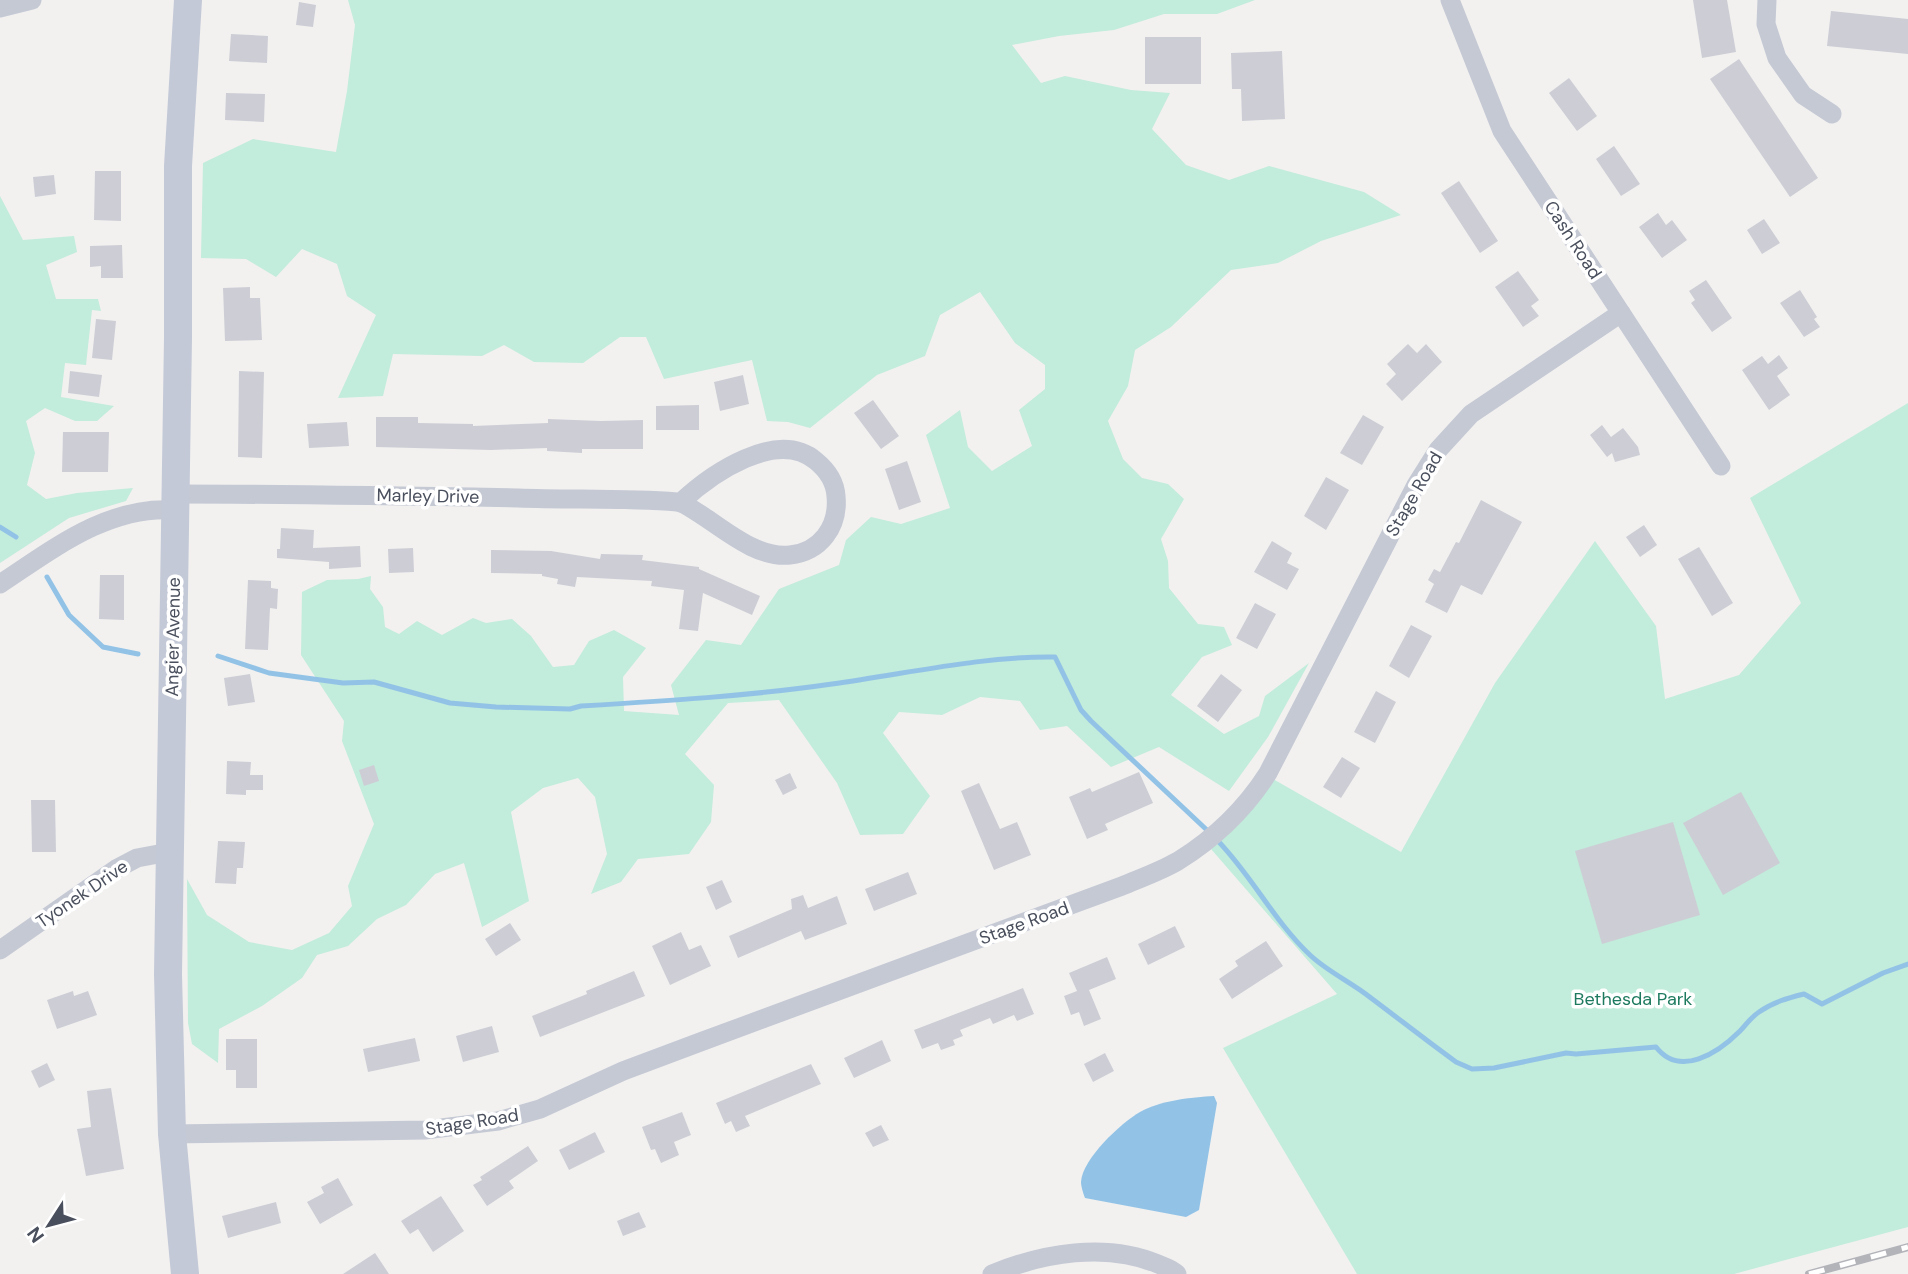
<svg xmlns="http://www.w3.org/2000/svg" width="1908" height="1274" font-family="'DM Sans',sans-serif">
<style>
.green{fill:#c2ecdb}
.water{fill:#92c3e6}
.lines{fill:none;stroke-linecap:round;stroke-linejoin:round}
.stream{stroke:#92c3e6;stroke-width:5}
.building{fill:#cdced5}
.street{stroke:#c5c9d4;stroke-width:19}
.secondary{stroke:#c4c9d7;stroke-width:28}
.rail-casing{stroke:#b3b4ba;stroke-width:8}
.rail{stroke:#fff;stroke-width:5;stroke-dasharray:16;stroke-linecap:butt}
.labels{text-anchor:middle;stroke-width:7;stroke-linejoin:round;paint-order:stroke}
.street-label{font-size:18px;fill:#494f5c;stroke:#fff}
.park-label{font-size:18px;fill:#1e7a5f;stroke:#fff}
</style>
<rect width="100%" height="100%" fill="#f2f1f0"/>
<!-- green -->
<g class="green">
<path d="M348,0H1255L1217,14H1164L1114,30L1059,36L1012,45L1041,83L1065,76L1131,90L1170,93L1152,129L1186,165L1229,180L1269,166L1364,192L1401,215L1321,241L1278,263L1231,270L1171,327L1135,350L1128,386L1108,421L1123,459L1142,478L1168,484L1184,499L1161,539L1168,561L1169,588L1198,624L1224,627L1232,645L1202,657L1171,695L1224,734L1259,716L1265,696L1309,663L1268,737L1229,791L1159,747L1111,767L1067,726L1040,730L1020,701L980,697L942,715L899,712L883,733L930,796L903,834L860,835L837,783L779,700L728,703L685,754L714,785L711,822L689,854L638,859L621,882L591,894L607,854L595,797L578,778L543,788L511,812L529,901L482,927L464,863L435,874L406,905L377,919L348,946L317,955L302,978L262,1006L219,1029L218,1063L192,1044L188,1023L187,879L207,915L249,942L292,950L329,933L352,906L348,886L374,824L342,741L344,721L301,655L302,592L327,580L358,579L371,576L370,589L383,607L385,627L399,634L417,621L442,635L473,618L486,623L512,619L531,636L553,667L574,665L589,641L614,630L646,648L623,677L624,711L679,715L671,685L706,640L741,645L779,589L839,565L846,540L871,517L901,524L950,508L926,435L960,410L968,447L992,471L1032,446L1019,410L1045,389V365L1015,343L980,292L940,315L925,356L877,375L810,428L788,422L767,421L752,360L664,379L646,337H620L583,363L534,362L504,345L482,356L393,354L383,396L338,398L376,315L347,296L337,264L302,249L276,277L246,259L201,258L203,163L253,139L336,152L347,91L355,25Z"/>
<path d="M0,196L23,240L74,236L77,252L46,265L56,299H98L101,311L92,310L86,365L65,363L61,397L114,406L97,421H75L45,408L26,421L35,453L27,485L46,499L77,493L133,488L126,501L69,518L0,563Z"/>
<path d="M1908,403V1227L1734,1274H1357L1223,1048L1337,994L1211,849L1273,779L1401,852L1495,683L1595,541L1656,626L1665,699L1739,675L1801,603L1750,498Z"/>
</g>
<!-- water -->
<path class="water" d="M1214,1096L1217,1103L1199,1210L1186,1217L1085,1198C1083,1193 1081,1186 1081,1182C1082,1159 1121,1123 1140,1112C1159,1101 1192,1097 1214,1096Z"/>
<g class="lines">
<!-- stream -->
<g class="stream">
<path d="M0,527L16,537"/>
<path d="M47,577L69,615L103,647L138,654"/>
<path d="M218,656L269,673L343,683L374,682L450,703L496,707L570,709L581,706C665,701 749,696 832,684C906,674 981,656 1055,657L1081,710L1091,721L1209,832"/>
<path d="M1216,839C1251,874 1273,920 1310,955C1328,972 1351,982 1371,998C1399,1019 1427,1041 1456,1062L1472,1069L1494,1068L1566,1053L1576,1054L1656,1047C1680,1078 1718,1053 1740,1031C1746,1025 1751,1017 1759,1012C1773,1002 1788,998 1804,994L1822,1004L1883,973L1908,964"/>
</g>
</g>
<!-- building -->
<g class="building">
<path d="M1693,0H1727L1736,52L1702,58Z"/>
<path d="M299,2L316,5L313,27L296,25Z"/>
<path d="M1831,11L1908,19V54L1827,46Z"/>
<path d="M231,34L268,36L267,63L229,61Z"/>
<rect x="1145" y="37" width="56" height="47"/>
<path d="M1282,51L1285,119L1242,121L1241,89H1232L1231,53Z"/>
<path d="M1739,59L1818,178L1790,197L1710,79Z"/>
<path d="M1569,78L1597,116L1577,131L1549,93Z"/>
<path d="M226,93L265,94L264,122L225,120Z"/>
<path d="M1614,146L1640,184L1621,196L1596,159Z"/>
<path d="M95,171H121V221L94,220Z"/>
<path d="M54,175L56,194L35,197L33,177Z"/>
<path d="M1459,181L1498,241L1480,253L1441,193Z"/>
<path d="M1658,213L1666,225L1672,220L1687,240L1662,258L1639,227Z"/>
<path d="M1764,219L1780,243L1762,254L1747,230Z"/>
<path d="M122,245L123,278H101V266L90,267V246Z"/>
<path d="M1518,271L1539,300L1531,306L1539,316L1523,327L1495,287Z"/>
<path d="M1706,280L1732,318L1712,332L1691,303L1695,300L1689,291Z"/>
<path d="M250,287V298H260L262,340L225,341L223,288Z"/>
<path d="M1800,290L1817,317L1814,319L1820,327L1804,337L1780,303Z"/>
<path d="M96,319L116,321L112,360L92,358Z"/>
<path d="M1408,344L1417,353L1426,344L1442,362L1402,401L1386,384L1396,374L1387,364Z"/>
<path d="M1779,355L1788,368L1777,376L1790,395L1769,410L1742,370L1762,356L1768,364Z"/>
<path d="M70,371L102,375L99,397L68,393Z"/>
<path d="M239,371L264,372L262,458L238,457Z"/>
<path d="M743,375L749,404L720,411L714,382Z"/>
<path d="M873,400L899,436L881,449L854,413Z"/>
<path d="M699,405V430H656V406Z"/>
<path d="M1363,415L1384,427L1362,465L1340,453Z"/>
<path d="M376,417H418V423L473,424V426L548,423V419L601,421L643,420V449H582V453L547,451V448L491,450L376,447Z"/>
<path d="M347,422L349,446L309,448L307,424Z"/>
<path d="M1602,425L1611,437L1623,428L1638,447L1640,455L1615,462L1612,453L1607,457L1590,435Z"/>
<path d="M63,432H109L108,472H62Z"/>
<path d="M907,461L921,502L899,510L885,469Z"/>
<path d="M1326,477L1349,490L1326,530L1304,516Z"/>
<path d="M1481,500L1522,522L1482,595L1461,585L1447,613L1425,602L1434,584L1428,580L1434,569L1440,572L1456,542L1459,543Z"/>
<path d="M1644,525L1657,545L1640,557L1626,537Z"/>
<path d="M281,528L314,530L313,548L360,546L361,567L329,569V562L277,558V549H280Z"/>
<path d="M1272,541L1292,553L1287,563L1299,569L1287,590L1254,572Z"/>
<path d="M1699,547L1733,603L1712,616L1678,559Z"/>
<path d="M413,548L414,572L389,573L388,549Z"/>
<path d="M491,550L551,551L600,559L601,554L643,555L642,560L699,567V569L760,596L752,615L703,593L698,631L679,629L684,590L651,586L652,581L577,577L575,587L557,584L558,579L542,576V574L491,573Z"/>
<path d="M100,575H124V620L99,619Z"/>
<path d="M248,580L271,581V588L278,589L277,609L270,608L268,650L245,649Z"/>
<path d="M1255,603L1276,614L1257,649L1236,638Z"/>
<path d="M1411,625L1432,636L1409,678L1389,666Z"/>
<path d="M250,674L255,702L228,706L224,678Z"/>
<path d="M1221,674L1242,690L1218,722L1197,706Z"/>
<path d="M1376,691L1396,702L1375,743L1354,732Z"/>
<path d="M1342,757L1360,768L1341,798L1323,787Z"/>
<path d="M227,761L251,762L250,775H263V790H246V795L226,794Z"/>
<path d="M374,765L379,781L364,786L359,770Z"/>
<path d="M1139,772L1153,803L1105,824L1108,830L1087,839L1069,797L1090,788L1092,792Z"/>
<path d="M790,773L797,788L783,795L775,780Z"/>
<path d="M979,783L1000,829L1017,822L1031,855L994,870L961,791Z"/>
<path d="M1741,792L1780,863L1723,895L1683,823Z"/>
<path d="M31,800H55L56,852H32Z"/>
<path d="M1673,822L1700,915L1602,944L1575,851Z"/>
<path d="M218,841L245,842L243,868H237L236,884L215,883Z"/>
<path d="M908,872L917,894L874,911L865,889Z"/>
<path d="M722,880L732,902L716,910L706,887Z"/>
<path d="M803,895L808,908L837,896L847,924L805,940L801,931L738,958L729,936L792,909L791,899Z"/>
<path d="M510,923L521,940L496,956L485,939Z"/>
<path d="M1175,926L1185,947L1148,965L1138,944Z"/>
<path d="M681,932L689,950L701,945L711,966L670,985L652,946Z"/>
<path d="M1266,941L1283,966L1232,999L1219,979L1238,966L1235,961Z"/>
<path d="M1107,957L1116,979L1089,990L1101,1019L1084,1026L1079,1012L1071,1015L1064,996L1077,991L1069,973Z"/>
<path d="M634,971L645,996L540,1037L532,1016L587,994L586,991Z"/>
<path d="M1023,988L1034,1014L1017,1021L1014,1015L993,1024L990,1018L960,1030L963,1036L953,1040L955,1045L941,1050L938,1043L922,1049L914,1030Z"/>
<path d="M73,991L74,996L88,991L97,1015L57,1029L47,1000Z"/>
<path d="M492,1026L499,1052L463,1062L456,1036Z"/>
<path d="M415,1038L420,1061L368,1072L363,1049Z"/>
<path d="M226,1039H257V1088H236V1070H226Z"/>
<path d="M882,1040L891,1061L854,1078L844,1058Z"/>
<path d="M1105,1053L1114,1071L1093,1082L1084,1064Z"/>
<path d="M47,1063L55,1080L39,1088L31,1071Z"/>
<path d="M811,1064L821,1084L745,1116L750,1126L736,1132L731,1121L725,1124L716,1103Z"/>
<path d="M111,1088L124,1169L86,1176L77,1129L91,1127L87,1091Z"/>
<path d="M682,1112L691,1135L674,1142L679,1155L661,1163L655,1149L651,1150L642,1127Z"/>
<path d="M881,1125L889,1140L873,1147L865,1133Z"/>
<path d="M595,1132L605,1152L569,1170L559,1150Z"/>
<path d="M528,1146L538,1161L509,1181L514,1188L487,1206L473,1185L482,1180L480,1177Z"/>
<path d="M338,1178L353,1205L320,1224L307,1202L324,1193L321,1187Z"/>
<path d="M441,1196L464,1231L433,1252L418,1229L410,1234L401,1221Z"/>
<path d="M276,1202L281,1223L228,1238L222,1216Z"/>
<path d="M639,1212L646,1227L623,1236L617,1221Z"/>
<path d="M375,1253L389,1274H343Z"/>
</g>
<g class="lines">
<!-- street -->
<g class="street">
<path d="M1450,0L1502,131L1721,466"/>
<path d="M1767,0L1766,24L1777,58L1803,95L1832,114"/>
<path d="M0,8L32,0"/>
<path d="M175,494C289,494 404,496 518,498C571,500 624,498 677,502C685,503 693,510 700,514C725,530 758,559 790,555C820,552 839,527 836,496C835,482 827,470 816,461C777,428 711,474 681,502"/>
<path d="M0,584C52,550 108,505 175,510"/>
<path d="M0,950L116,869L137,858L169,852"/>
<path d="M172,1134L425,1130L498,1121L540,1109L623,1071L703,1041L1122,886C1141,878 1161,871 1178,861C1215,838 1245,809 1268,773L1416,485L1438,450L1471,414L1621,313"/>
<path d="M992,1274C1043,1253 1106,1242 1158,1264C1165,1267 1172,1269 1177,1274"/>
</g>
<!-- secondary -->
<path class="secondary" d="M185,1274L172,1134L168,974L178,338V166L188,0"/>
<!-- rail casing -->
<g class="rail-casing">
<path id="rail" d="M1809,1274L1908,1247"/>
</g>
<!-- rail -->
<use href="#rail" class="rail"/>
</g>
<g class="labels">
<!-- street labels -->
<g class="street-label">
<text transform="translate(1573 240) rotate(57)" y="6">Cash Road</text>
<text transform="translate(1414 494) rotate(-60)" y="6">Stage Road</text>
<text transform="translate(428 496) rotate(1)" y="6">Marley Drive</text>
<text transform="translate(173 637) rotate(-89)" y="6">Angier Avenue</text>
<text transform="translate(82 894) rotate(-34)" y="6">Tyonek Drive</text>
<text transform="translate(1024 923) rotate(-20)" y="6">Stage Road</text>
<text transform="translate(472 1122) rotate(-9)" y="6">Stage Road</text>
</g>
<!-- park labels -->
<g class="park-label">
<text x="1633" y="1005">Bethesda Park</text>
</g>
</g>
<!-- north arrow -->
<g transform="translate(49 1225) rotate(234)" stroke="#ffffff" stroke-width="5" paint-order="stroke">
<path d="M0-5L12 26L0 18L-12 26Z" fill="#494f5c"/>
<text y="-10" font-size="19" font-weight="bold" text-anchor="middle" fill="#494f5c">N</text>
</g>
</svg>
